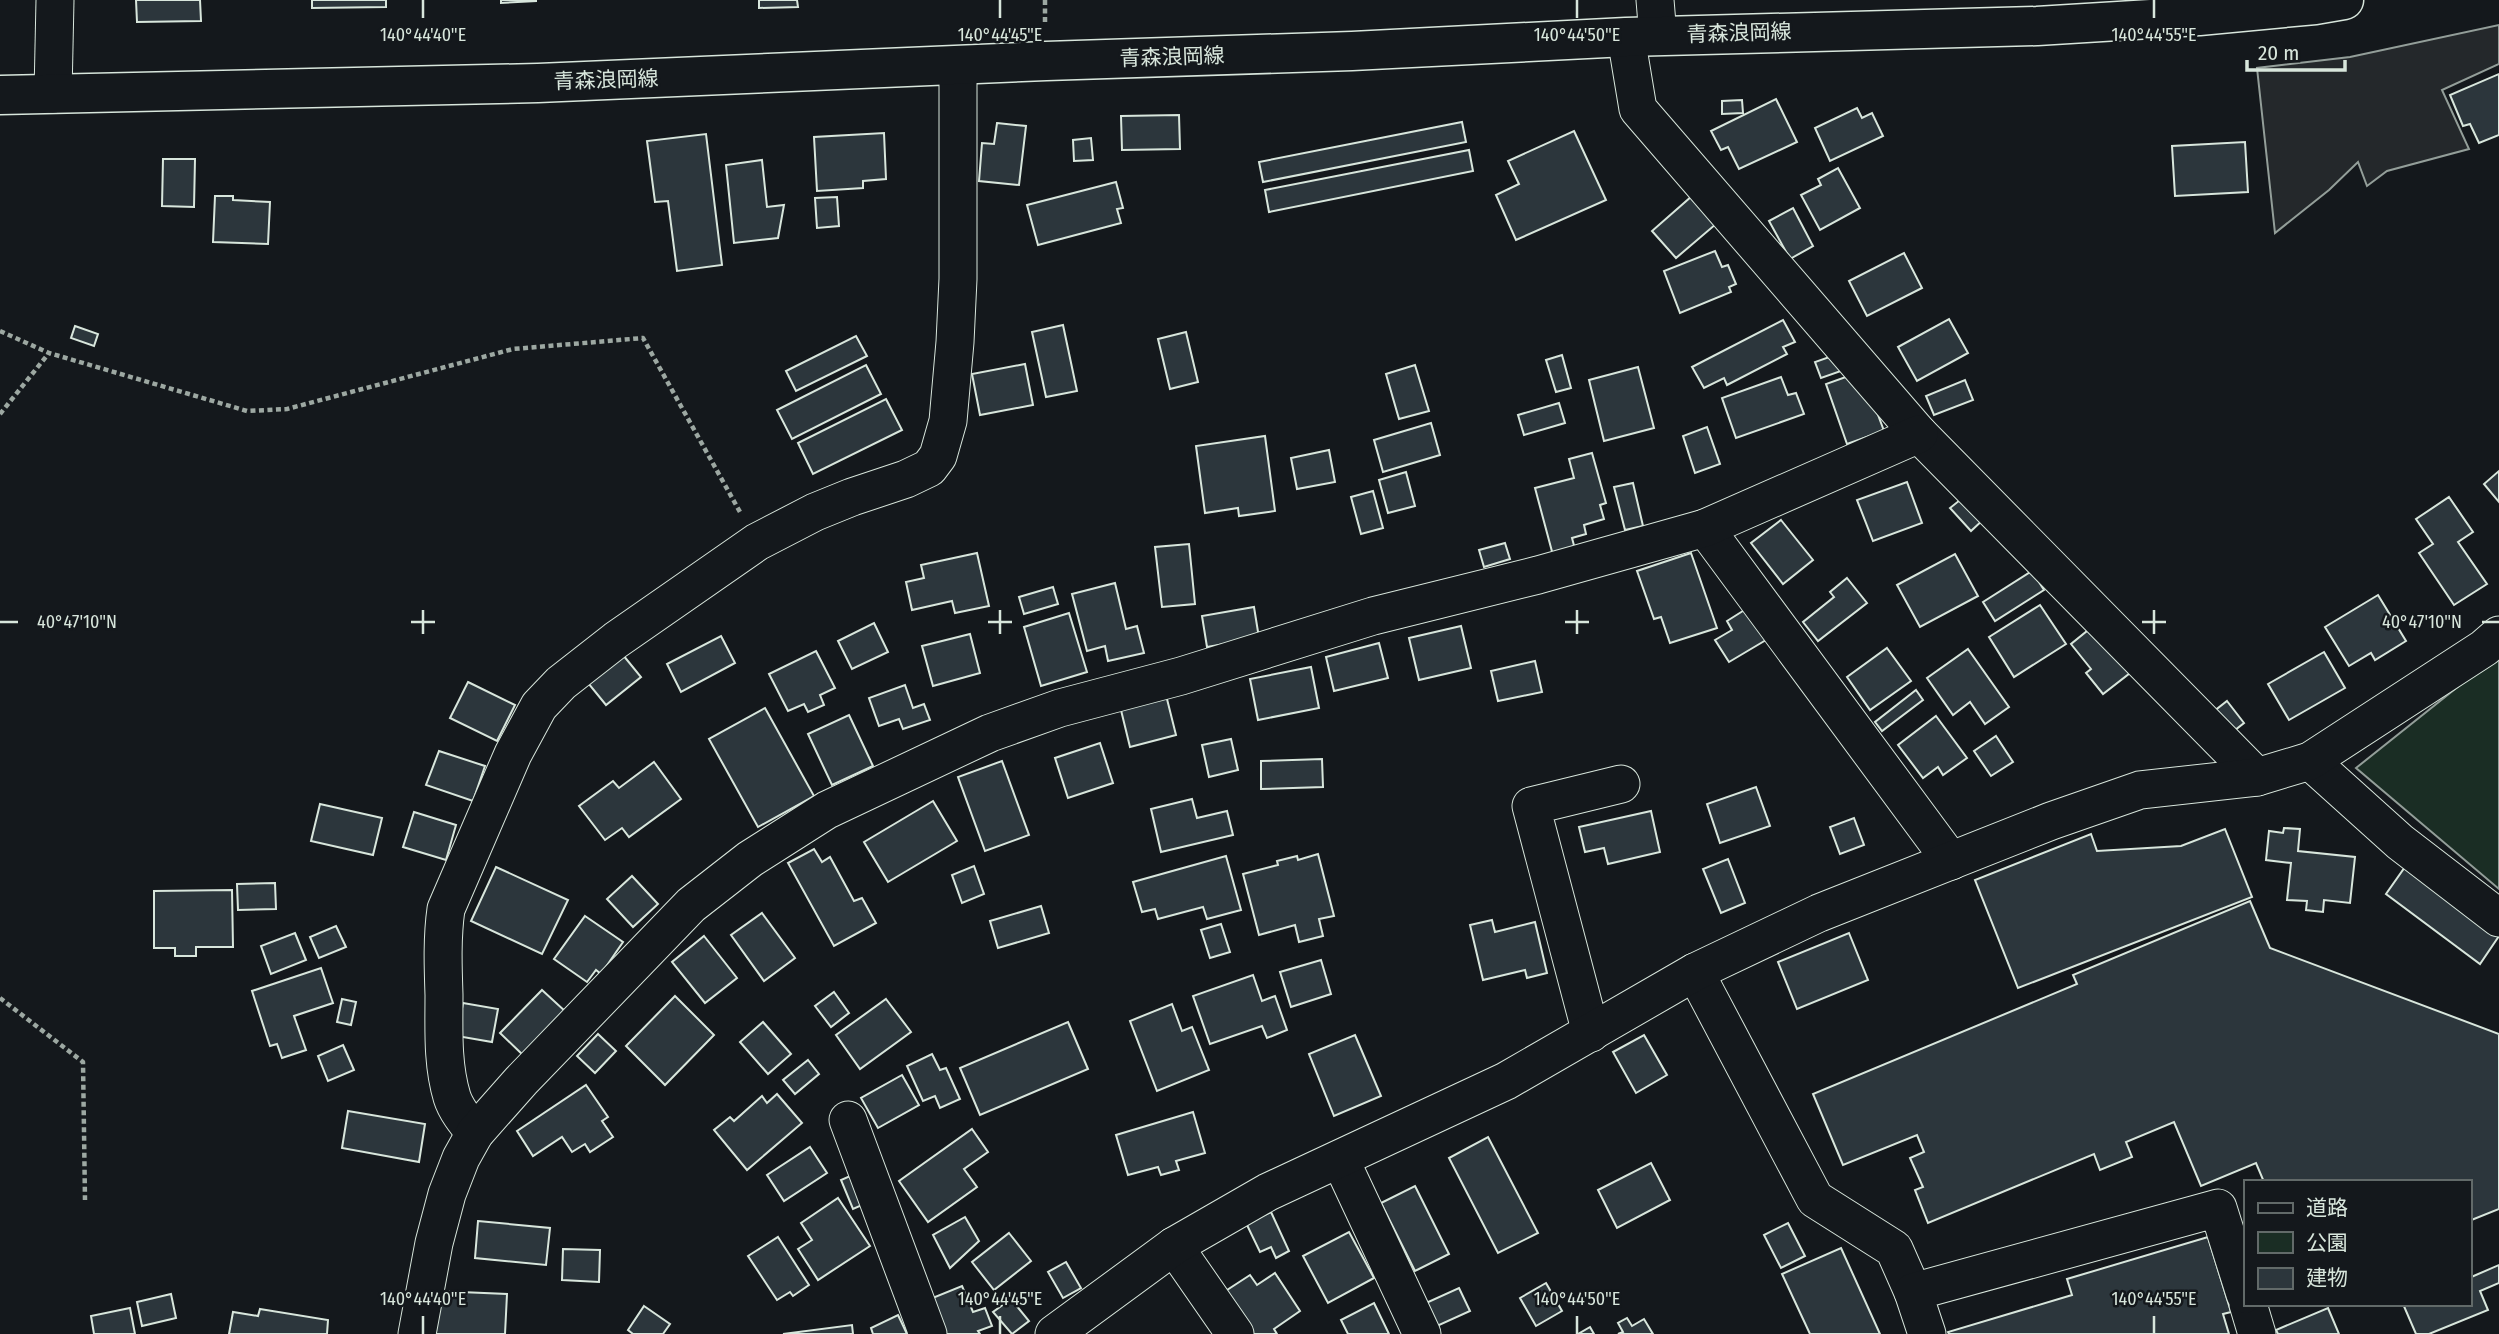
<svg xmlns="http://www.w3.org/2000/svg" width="2499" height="1334" font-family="'Fira Sans Condensed','Noto Sans JP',sans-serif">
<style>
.green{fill:#1a2d24;stroke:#939e99;stroke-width:2}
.parking{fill:#24282b;stroke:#939e99;stroke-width:2}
.building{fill:#2c363c;stroke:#d8e6dc;stroke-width:2}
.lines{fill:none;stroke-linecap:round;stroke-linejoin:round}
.minor-casing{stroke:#d8e6dc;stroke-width:39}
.major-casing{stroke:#d8e6dc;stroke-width:41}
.path{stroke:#9da8a2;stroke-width:4.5;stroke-dasharray:5 3.5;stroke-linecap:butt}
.minor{stroke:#14181c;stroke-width:37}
.major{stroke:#14181c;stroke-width:38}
.ticks{fill:none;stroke:#d8e6dc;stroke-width:2.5}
.labels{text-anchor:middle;stroke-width:5;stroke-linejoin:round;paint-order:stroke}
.street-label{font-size:21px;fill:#d8e6dc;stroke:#14181c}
.ticks-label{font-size:18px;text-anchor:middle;fill:#d8e6dc;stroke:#14181c;stroke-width:5;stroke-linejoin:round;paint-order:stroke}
</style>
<rect width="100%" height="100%" fill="#14181c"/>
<!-- green -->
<path class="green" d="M2499,654V889L2356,768Z"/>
<!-- parking -->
<path class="parking" d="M2499,25V64L2442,90L2469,149L2387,171L2367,186L2358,162L2329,190L2275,233L2257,68L2350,57Z"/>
<!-- building -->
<g class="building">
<path d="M136,0H200L201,21L137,22Z"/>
<path d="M312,0H386V7L312,8Z"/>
<path d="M501,0H536V1L501,3Z"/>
<path d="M759,0H797L798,7L759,8Z"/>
<path d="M2499,74V135L2479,143L2470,124L2463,126L2450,95Z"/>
<path d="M1776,99L1797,142L1739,169L1728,147L1721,150L1711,131Z"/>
<path d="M1742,100L1743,113L1722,114V101Z"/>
<path d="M1857,108L1862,118L1872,113L1883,136L1830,161L1815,128Z"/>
<path d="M1179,115L1180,149L1122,150L1121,116Z"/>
<path d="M1462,122L1466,142L1263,182L1259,162Z"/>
<path d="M997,123L1026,126L1019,185L979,181L982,143L994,144Z"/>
<path d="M1574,131L1606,200L1516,240L1496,195L1519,184L1508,161Z"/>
<path d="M884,133L886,179L863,181V188L817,191L814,137Z"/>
<path d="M706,134L722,265L677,271L668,201L655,202L647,141Z"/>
<path d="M1091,138L1093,160L1074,161L1073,140Z"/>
<path d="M2245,142L2248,192L2175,196L2172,146Z"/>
<path d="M1469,150L1473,171L1269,212L1265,190Z"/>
<path d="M163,159H195L194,207L162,206Z"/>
<path d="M762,160L767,207L784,205L778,238L734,243L726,165Z"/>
<path d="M1838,168L1860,208L1820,230L1801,195L1821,185L1818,179Z"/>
<path d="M1116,182L1123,208L1117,209L1121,223L1038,245L1027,205Z"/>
<path d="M215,196H233V200L270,202L268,244L213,242Z"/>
<path d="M1692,196L1716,224L1676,258L1652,231Z"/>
<path d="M837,197L839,226L817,228L815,198Z"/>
<path d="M1793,208L1813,246L1790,259L1769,221Z"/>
<path d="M1715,251L1722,267L1728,265L1736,284L1729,287L1731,292L1680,313L1664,271Z"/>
<path d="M1904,253L1922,288L1867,316L1849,281Z"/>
<path d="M1949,319L1968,353L1917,381L1898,347Z"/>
<path d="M1783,320L1795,342L1783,347L1787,354L1727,385L1724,378L1704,388L1692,367Z"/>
<path d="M1063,325L1077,391L1046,397L1032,332Z"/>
<path d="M75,326L98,334L94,346L71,338Z"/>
<path d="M1186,332L1198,382L1170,389L1158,339Z"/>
<path d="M856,336L867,356L796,391L786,371Z"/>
<path d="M1562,355L1571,388L1556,392L1546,360Z"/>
<path d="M1835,355L1841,371L1821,378L1815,362Z"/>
<path d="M1025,364L1033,405L980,415L972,374Z"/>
<path d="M866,365L881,394L792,439L777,410Z"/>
<path d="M1415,365L1429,411L1399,419L1386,374Z"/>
<path d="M1638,367L1654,428L1604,441L1589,380Z"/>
<path d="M1857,373L1868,388L1884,431L1847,444L1826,384Z"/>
<path d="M1781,377L1788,395L1796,393L1804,414L1736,438L1722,398Z"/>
<path d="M1965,380L1973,400L1934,415L1926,396Z"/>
<path d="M886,399L902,430L813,474L798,443Z"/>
<path d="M1559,403L1565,423L1524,435L1518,415Z"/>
<path d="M1431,423L1440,455L1383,472L1374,440Z"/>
<path d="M1707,427L1720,464L1695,473L1683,436Z"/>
<path d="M1265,436L1275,511L1239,516L1238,508L1205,513L1196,446Z"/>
<path d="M1329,450L1335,482L1297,489L1291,458Z"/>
<path d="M1592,453L1606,503L1600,505L1604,519L1584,525L1586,534L1572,538L1576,553L1554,559L1535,488L1574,478L1569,459Z"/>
<path d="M2499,471V502L2484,484Z"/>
<path d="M1406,472L1415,506L1388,513L1379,480Z"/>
<path d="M1907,482L1922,523L1873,541L1857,500Z"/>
<path d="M1633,483L1643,526L1625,530L1614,487Z"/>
<path d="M1373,491L1383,528L1361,534L1351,497Z"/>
<path d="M1965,496L1985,518L1971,531L1950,508Z"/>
<path d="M2449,497L2473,532L2458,542L2487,584L2454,605L2419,553L2433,544L2416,519Z"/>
<path d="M1781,520L1813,560L1783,584L1751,543Z"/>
<path d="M1505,543L1510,559L1484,567L1479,550Z"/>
<path d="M1189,544L1195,604L1162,607L1155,547Z"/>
<path d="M977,553L989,606L955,613L952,601L912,610L906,582L924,578L921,565Z"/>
<path d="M1691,553L1717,628L1670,643L1661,617L1654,619L1637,571Z"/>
<path d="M1955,554L1978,596L1920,627L1897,585Z"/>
<path d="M2032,571L2044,590L1995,621L1983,602Z"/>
<path d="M1847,578L1867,603L1818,641L1803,622L1834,597L1830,592Z"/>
<path d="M1115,583L1126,629L1137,626L1144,653L1108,661L1105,646L1087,651L1072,594Z"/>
<path d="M1053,587L1058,604L1024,614L1019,597Z"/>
<path d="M2378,595L2406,641L2375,660L2371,653L2349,666L2325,627Z"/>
<path d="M2040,605L2066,644L2014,677L1989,637Z"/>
<path d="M1254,607L1259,638L1207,647L1202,616Z"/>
<path d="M1746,609L1766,640L1729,662L1715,640L1732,630L1727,621Z"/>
<path d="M1069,613L1087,672L1041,686L1024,627Z"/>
<path d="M874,623L888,652L852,669L838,641Z"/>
<path d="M1461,626L1471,668L1419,680L1409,638Z"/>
<path d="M2092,627L2130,673L2103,694L2086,673L2091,669L2071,644Z"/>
<path d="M970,634L980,673L933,686L922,646Z"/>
<path d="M721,636L735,663L681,692L667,664Z"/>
<path d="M1379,643L1388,678L1334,691L1326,657Z"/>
<path d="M1887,648L1911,681L1870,710L1847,677Z"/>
<path d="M1968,649L2009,707L1985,724L1970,702L1953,715L1927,678Z"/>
<path d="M816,651L835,688L820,695L824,705L808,712L804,704L788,711L769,674Z"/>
<path d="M2324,652L2345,688L2289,720L2268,684Z"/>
<path d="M623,655L641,677L606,705L588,683Z"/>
<path d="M1535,661L1542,692L1498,701L1491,671Z"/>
<path d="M1311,667L1319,708L1258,720L1250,679Z"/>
<path d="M468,682L515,705L497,741L450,718Z"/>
<path d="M905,685L913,708L924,704L930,720L903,729L899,719L879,726L869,698Z"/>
<path d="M1916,690L1923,700L1882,731L1875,722Z"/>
<path d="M1166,695L1176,735L1130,747L1120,706Z"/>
<path d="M2227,701L2244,723L2230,734L2213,712Z"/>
<path d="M765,708L814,796L758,827L709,739Z"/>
<path d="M849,715L873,766L832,785L808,734Z"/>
<path d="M1936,716L1967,758L1943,775L1938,767L1923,778L1898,745Z"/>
<path d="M1996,736L2013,762L1991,776L1974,751Z"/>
<path d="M1231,739L1238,770L1209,777L1202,745Z"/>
<path d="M1100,743L1113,783L1068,798L1055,758Z"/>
<path d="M439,751L485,766L473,801L426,785Z"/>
<path d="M1322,759L1323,787L1261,789V761Z"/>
<path d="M1002,761L1029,835L985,851L958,777Z"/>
<path d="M654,762L681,799L629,837L622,828L605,840L579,806L613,781L619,788Z"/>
<path d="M1756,787L1770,826L1720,843L1707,804Z"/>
<path d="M1192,799L1197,818L1227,811L1233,835L1161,852L1151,809Z"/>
<path d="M933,801L957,841L888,882L864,842Z"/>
<path d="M320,804L382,818L373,855L311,841Z"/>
<path d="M1651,811L1660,852L1608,864L1604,848L1585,852L1579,827Z"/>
<path d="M414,812L456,825L446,860L403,847Z"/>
<path d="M1854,818L1864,845L1840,854L1830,827Z"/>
<path d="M2284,828L2300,829L2298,851L2355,857L2350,903L2324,900L2323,912L2306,910L2307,901L2287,900L2291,863L2266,860L2269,831L2283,833Z"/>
<path d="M2225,829L2252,897L2018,988L1975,880L2091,834L2097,851L2181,846Z"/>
<path d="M814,849L822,862L830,857L854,901L862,898L876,923L834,946L788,863Z"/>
<path d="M1318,854L1334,916L1319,919L1323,936L1299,942L1295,925L1259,935L1243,874L1278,865L1277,861L1297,856L1298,860Z"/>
<path d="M1226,856L1241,910L1207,919L1203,907L1158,919L1155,909L1142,912L1133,882Z"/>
<path d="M1728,859L1745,903L1721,913L1703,869Z"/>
<path d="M974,866L984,894L962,903L952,875Z"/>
<path d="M496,867L568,900L542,954L471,921Z"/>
<path d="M2405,867L2499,936L2480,964L2386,894Z"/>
<path d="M632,876L658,904L633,927L607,899Z"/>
<path d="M275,883L276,909L238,910L237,884Z"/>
<path d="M232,890L233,947H196V956H175V948H154V891Z"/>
<path d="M2250,901L2270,948L2499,1034V1209L2469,1221V1182H2264L2256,1163L2201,1186L2174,1122L2126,1142L2132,1157L2100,1170L2094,1154L1928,1223L1915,1190L1923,1187L1910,1158L1924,1152L1917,1135L1843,1165L1813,1094L2077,984L2073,975Z"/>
<path d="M1041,906L1049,933L998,948L990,921Z"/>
<path d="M762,913L795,958L764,981L731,935Z"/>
<path d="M585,916L623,942L601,974L596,970L587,982L554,959Z"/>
<path d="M1492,920L1495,932L1535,922L1547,973L1527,978L1525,970L1483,980L1470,925Z"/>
<path d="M1221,924L1230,952L1210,958L1201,930Z"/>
<path d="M336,926L346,947L319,958L310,937Z"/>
<path d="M295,933L306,960L271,974L261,946Z"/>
<path d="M1849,933L1868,980L1797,1009L1778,962Z"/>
<path d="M704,936L737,978L705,1003L672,962Z"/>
<path d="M1321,960L1331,994L1291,1007L1280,972Z"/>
<path d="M321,968L333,1003L294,1016L306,1050L282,1058L277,1044L270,1046L252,991Z"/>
<path d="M1253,975L1262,1001L1275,996L1287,1030L1267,1038L1262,1026L1210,1044L1193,996Z"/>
<path d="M542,990L566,1012L524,1056L500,1033Z"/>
<path d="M834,992L849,1013L831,1027L815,1006Z"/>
<path d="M675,996L714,1035L665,1085L626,1046Z"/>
<path d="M342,999L356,1002L351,1025L337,1022Z"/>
<path d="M886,999L911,1032L860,1069L836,1035Z"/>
<path d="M463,1003L498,1009L492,1042L457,1036Z"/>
<path d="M1172,1004L1182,1031L1192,1027L1209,1070L1157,1091L1130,1021Z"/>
<path d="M763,1022L791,1054L768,1074L740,1042Z"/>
<path d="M1068,1022L1088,1069L980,1115L960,1068Z"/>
<path d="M598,1034L616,1051L595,1073L577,1056Z"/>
<path d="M1355,1035L1381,1096L1334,1116L1309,1054Z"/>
<path d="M1644,1035L1667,1075L1636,1093L1613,1052Z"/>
<path d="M343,1045L354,1070L328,1081L318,1056Z"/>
<path d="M932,1054L940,1070L946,1068L960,1099L940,1108L935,1096L923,1101L907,1066Z"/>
<path d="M808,1060L819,1074L795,1094L783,1080Z"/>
<path d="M902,1075L919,1105L878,1128L861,1098Z"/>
<path d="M586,1085L608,1117L602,1121L613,1137L590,1152L585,1144L572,1152L562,1137L533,1156L517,1131Z"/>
<path d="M777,1094L802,1123L747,1170L714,1130L730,1117L734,1121L762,1096L767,1103Z"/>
<path d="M348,1111L425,1124L419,1162L342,1148Z"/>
<path d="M1193,1112L1205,1153L1176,1161L1179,1170L1161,1175L1158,1167L1128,1175L1116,1135Z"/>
<path d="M972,1129L988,1152L964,1169L977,1187L928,1222L899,1181Z"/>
<path d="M1488,1137L1538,1233L1498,1253L1449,1158Z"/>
<path d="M810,1147L827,1173L784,1201L767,1175Z"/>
<path d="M1651,1163L1670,1200L1617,1228L1598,1190Z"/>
<path d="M857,1173L869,1202L853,1209L841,1180Z"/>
<path d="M1415,1186L1449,1254L1415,1271L1381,1203Z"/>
<path d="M838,1198L870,1246L818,1280L798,1249L812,1240L801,1223Z"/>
<path d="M1271,1212L1289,1251L1276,1258L1271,1247L1260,1252L1246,1223Z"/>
<path d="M965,1217L979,1241L950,1268L933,1235Z"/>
<path d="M478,1221L550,1228L546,1265L475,1258Z"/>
<path d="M1788,1223L1805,1256L1781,1268L1764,1235Z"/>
<path d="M1349,1232L1374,1278L1328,1303L1303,1256Z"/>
<path d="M1009,1233L1031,1261L994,1290L972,1262Z"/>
<path d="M778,1237L809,1285L793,1296L790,1292L777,1300L748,1256Z"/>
<path d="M2208,1237L2231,1312L2223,1314L2229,1334H1949L1948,1332L2072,1295L2067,1279Z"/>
<path d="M1841,1248L1880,1334H1810L1782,1274Z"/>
<path d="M563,1249L600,1250L599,1282L562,1280Z"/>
<path d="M1066,1262L1081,1288L1063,1298L1048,1272Z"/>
<path d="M2499,1265V1283L2480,1291L2488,1310L2429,1334H2416L2403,1304H2469V1278Z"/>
<path d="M1275,1273L1300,1311L1274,1329L1277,1334H1253L1224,1292L1250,1275L1257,1285Z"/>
<path d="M1546,1283L1562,1311L1536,1326L1520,1298Z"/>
<path d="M962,1286L973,1312L985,1308L992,1326L978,1331L980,1334H945L930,1299Z"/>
<path d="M1459,1288L1470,1311L1437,1326L1426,1303Z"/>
<path d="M437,1291L507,1294L505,1334H435Z"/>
<path d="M171,1294L176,1318L142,1326L137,1302Z"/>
<path d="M1011,1299L1029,1321L1012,1334L993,1312Z"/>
<path d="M1374,1303L1389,1334H1348L1341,1320Z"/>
<path d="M644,1306L670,1324L663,1334H633L628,1330Z"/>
<path d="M130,1308L135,1334H94L91,1316Z"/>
<path d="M2328,1308L2339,1334H2278L2276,1330Z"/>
<path d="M260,1309L328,1320L327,1334H229L233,1312L258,1316Z"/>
<path d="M898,1315L907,1334H873L871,1328Z"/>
<path d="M1627,1318L1632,1326L1644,1319L1653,1334H1618L1623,1332L1618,1323Z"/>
<path d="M852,1325L853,1334H783Z"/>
<path d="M1590,1327L1594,1334H1578Z"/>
</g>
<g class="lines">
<!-- minor casing -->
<g class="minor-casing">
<g id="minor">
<path d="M1655,0L1658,36"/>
<path d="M1626,37L1638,109L1919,434L2257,777"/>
<path d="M53,94L55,0"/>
<path d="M1705,528L1951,861"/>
<path d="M2310,761L2400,842L2499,918"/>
<path d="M1695,972L1815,1199L1894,1249L1913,1292"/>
<path d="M1591,1033L1531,806L1621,784"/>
<path d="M848,1120L928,1334"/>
<path d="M475,1133C466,1122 456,1110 452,1097C442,1064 444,1028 444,995C443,966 442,937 446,909L513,754L539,706L561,683L616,640L757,542L815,512L852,497L906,479L929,468L938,456L948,421L955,342L958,279V66"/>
<path d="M1340,1159L1422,1334"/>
<path d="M1174,1246L1235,1334"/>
<path d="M2248,1304L2257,1334"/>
<path d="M417,1334L434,1243L447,1194L461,1158L475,1133L521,1081L691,905L750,859L827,810L990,733L1060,708L1181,676L1373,616L1538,575L1705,528L1919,434"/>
<path d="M1054,1334L1174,1246L1268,1192L1506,1081L1695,972L1819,913L2051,821L2140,790L2257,777L2310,761L2484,648L2499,635"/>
<path d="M1927,1334L1913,1292L2218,1208L2245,1294"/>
</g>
</g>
<!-- major casing -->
<g class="major-casing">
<path id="major" d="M0,95L538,83L1046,61L1352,51L1626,37L2037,26L2199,16L2315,5L2344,0"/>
</g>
<!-- path -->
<g class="path">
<path d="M1045,0V25"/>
<path d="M0,331L49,353L247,411L287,409L513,349L643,338L740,512"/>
<path d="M0,414L49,353"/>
<path d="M0,998L83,1062L85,1200"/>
</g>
<!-- minor -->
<use href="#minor" class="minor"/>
<!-- major -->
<use href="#major" class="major"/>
</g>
<!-- ticks -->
<path class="ticks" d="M423,0V18M1000,0V18M1577,0V18M2154,0V18M423,610V634M1000,610V634M1577,610V634M2154,610V634M0,622H18M411,622H435M988,622H1012M1565,622H1589M2142,622H2166M2482,622H2499M423,1316V1334M1000,1316V1334M1577,1316V1334M2154,1316V1334"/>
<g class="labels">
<!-- street labels -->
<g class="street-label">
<text transform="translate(1739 33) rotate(-2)" y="7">青森浪岡線</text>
<text transform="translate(1172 57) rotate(-2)" y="7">青森浪岡線</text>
<text transform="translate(606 80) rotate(-2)" y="7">青森浪岡線</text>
</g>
</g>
<g class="ticks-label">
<text x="423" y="41">140°44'40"E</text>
<text x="1000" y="41">140°44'45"E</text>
<text x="1577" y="41">140°44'50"E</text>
<text x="2154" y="41">140°44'55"E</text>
<text x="77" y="628">40°47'10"N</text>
<text x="2422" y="628">40°47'10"N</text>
<text x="423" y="1305">140°44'40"E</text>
<text x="1000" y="1305">140°44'45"E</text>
<text x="1577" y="1305">140°44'50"E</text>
<text x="2154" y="1305">140°44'55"E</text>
</g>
<!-- legend -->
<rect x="2244" y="1180" width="228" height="126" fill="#14181c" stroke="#626a69" stroke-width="2"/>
<rect x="2258" y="1203" width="35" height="10" fill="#14181c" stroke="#626a69" stroke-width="2"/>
<text x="2306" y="1215" font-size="21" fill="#d8e6dc">道路</text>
<rect x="2258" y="1232" width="35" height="21" fill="#1a2d24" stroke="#626a69" stroke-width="2"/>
<text x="2306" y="1250" font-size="21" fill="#d8e6dc">公園</text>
<rect x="2258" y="1268" width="35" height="21" fill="#2c363c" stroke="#626a69" stroke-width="2"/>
<text x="2306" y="1285" font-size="21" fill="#d8e6dc">建物</text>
<!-- scale -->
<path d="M2247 60v10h98v-10" fill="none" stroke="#d8e6dc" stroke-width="3.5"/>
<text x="2258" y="60" font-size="21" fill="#d8e6dc" stroke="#14181c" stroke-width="5" paint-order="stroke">20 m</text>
</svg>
